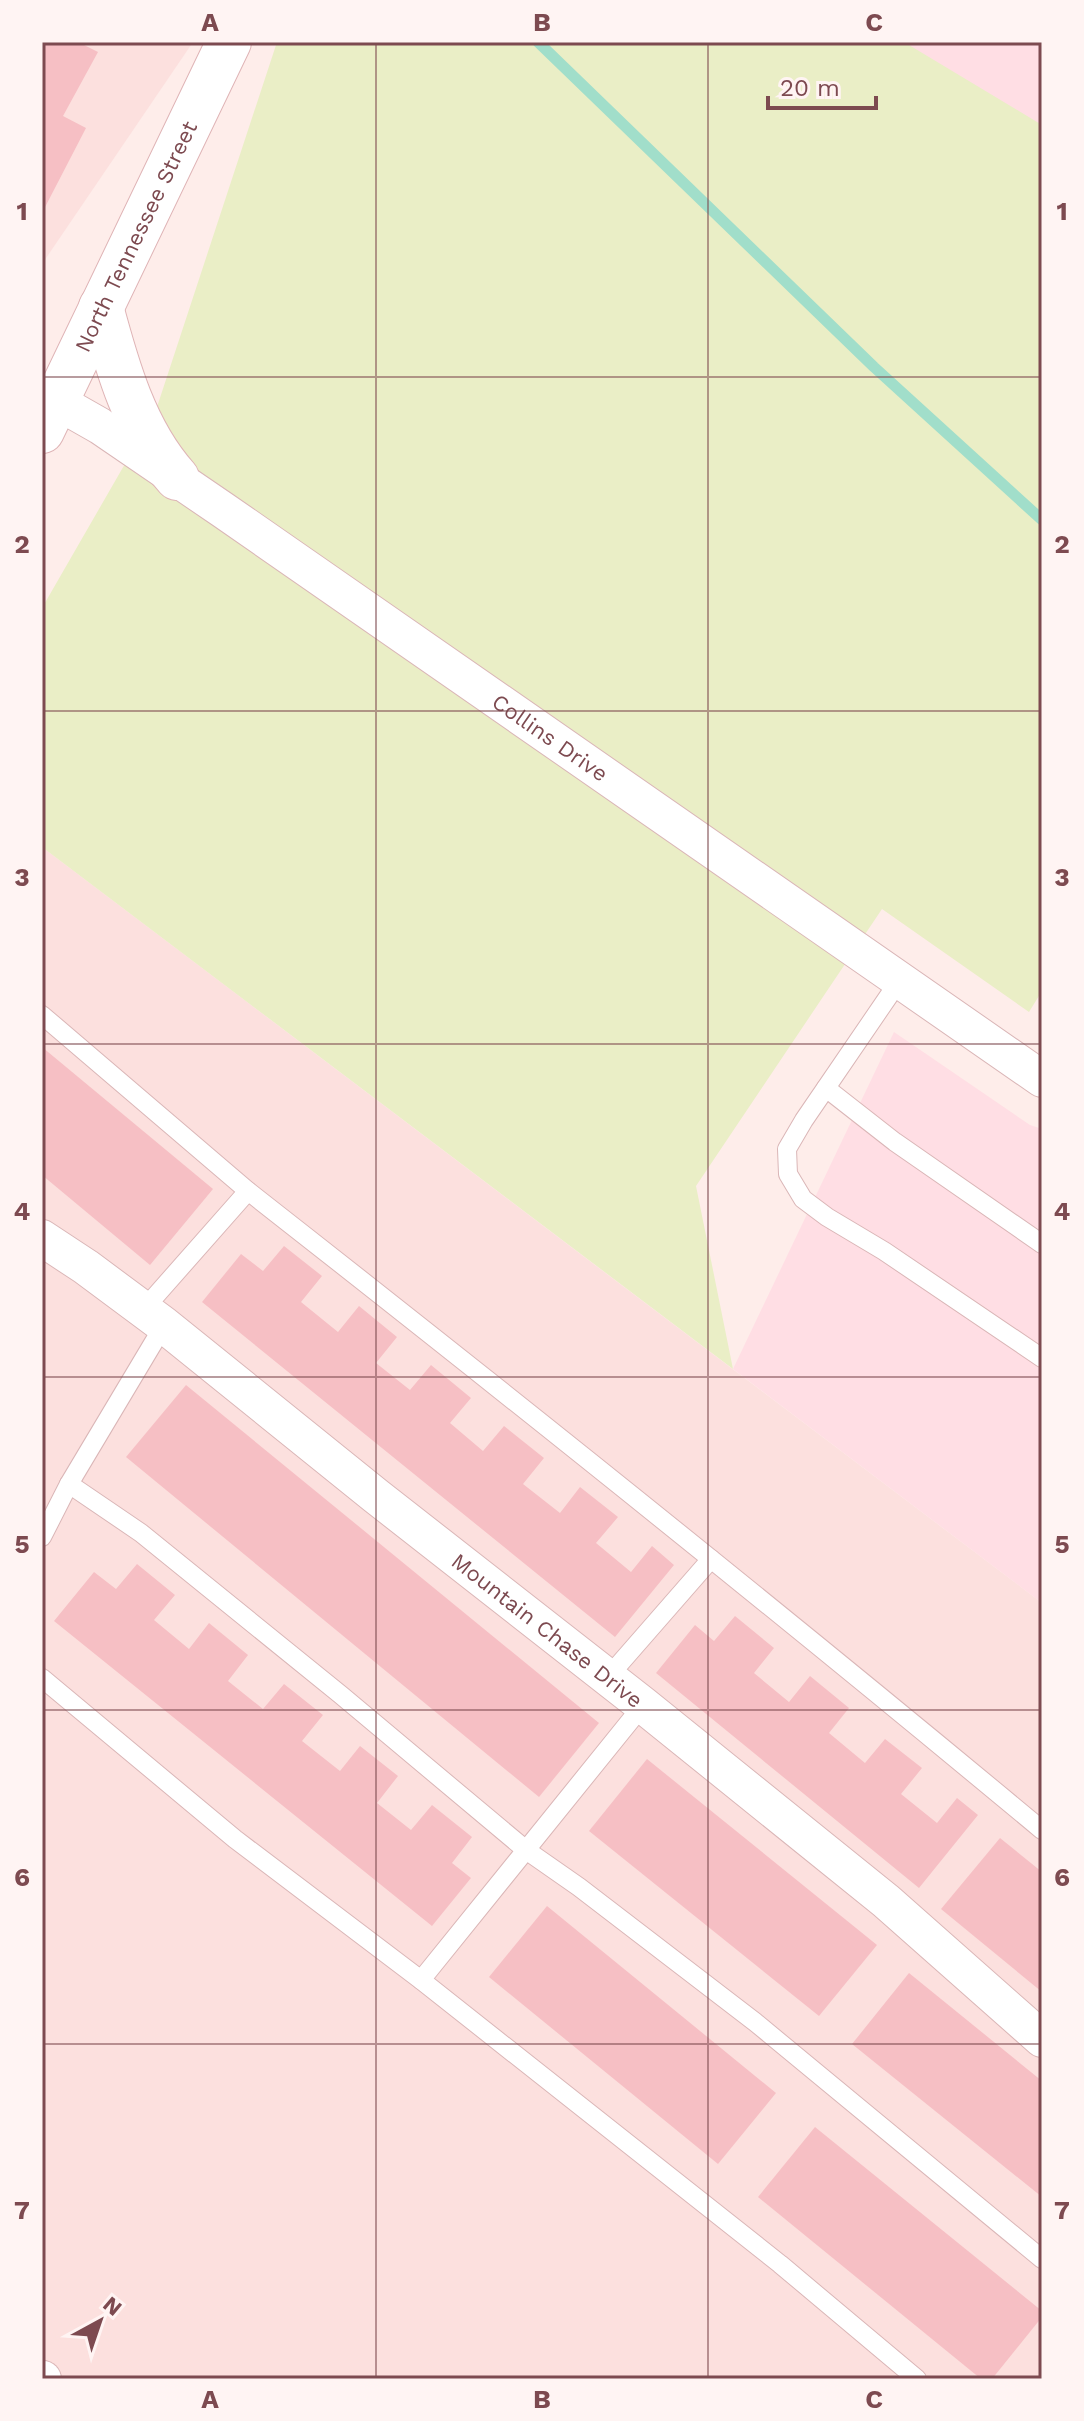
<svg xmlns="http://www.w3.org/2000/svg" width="1084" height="2421" font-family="'Work Sans',sans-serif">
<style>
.residential{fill:#fce0de}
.commercial{fill:#ffdee4}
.green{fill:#eaeec6}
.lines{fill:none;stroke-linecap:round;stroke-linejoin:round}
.stream{stroke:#a1deca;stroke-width:11}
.building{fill:#f6bfc4}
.lane-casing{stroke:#dab6b7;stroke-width:20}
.street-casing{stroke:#dab6b7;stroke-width:38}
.secondary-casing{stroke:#dfb4b6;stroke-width:46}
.lane{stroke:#fff;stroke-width:18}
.street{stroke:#fff;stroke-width:36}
.secondary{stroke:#fff;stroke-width:44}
.grid{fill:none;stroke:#7d4a50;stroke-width:2;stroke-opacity:0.55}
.labels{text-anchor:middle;stroke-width:6;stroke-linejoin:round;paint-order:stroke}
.street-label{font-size:22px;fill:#7d4a50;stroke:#fff4f3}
.neatline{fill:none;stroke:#7d4a50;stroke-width:3}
.grid-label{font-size:26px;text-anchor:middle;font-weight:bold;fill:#7d4a50}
</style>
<rect width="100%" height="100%" fill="#feedea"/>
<!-- residential -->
<g class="residential">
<path d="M42,42H193L42,264Z"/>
<path d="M42,847L1042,1603V2379H42Z"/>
</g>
<!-- commercial -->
<g class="commercial">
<path d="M856,42H1042V145Z"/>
<path d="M894,1032L1030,1125L1042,1129V1603L733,1369Z"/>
</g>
<!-- green -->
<path class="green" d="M277,42H904L1042,125V991L1029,1012L882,909L696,1186L733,1369L42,847V608L156,410Z"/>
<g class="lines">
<!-- stream -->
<path class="stream" d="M538,42L874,367L1042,520"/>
</g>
<!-- building -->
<g class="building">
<path d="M42,42H78L98,52L63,116L86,128L42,213Z"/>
<path d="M42,1047L213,1189L150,1265L42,1175Z"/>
<path d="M284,1246L322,1276L301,1302L338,1332L359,1306L397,1337L376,1363L410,1390L431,1365L471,1398L450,1423L483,1451L504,1426L544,1458L523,1484L560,1513L580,1487L618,1517L596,1543L631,1572L652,1546L674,1565L615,1637L202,1302L241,1254L263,1271Z"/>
<path d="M186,1385L599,1723L539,1797L126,1457Z"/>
<path d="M137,1564L175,1595L154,1620L189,1649L209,1623L248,1655L228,1681L263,1709L284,1684L323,1715L302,1741L340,1771L360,1746L398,1776L377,1803L411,1830L432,1805L472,1837L452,1863L471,1878L432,1926L54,1621L94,1572L116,1589Z"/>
<path d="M735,1616L774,1648L754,1673L789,1702L810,1676L849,1708L829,1733L865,1763L885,1739L922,1768L901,1794L937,1823L957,1798L978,1815L919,1888L656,1673L695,1625L714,1641Z"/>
<path d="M647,1759L877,1945L819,2016L589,1831Z"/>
<path d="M1000,1838L1042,1872V1992L941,1909Z"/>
<path d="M547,1906L776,2093L718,2164L489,1977Z"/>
<path d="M909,1973L1042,2081V2197L852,2044Z"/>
<path d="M815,2127L1042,2311V2317L992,2379H981L758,2197Z"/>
</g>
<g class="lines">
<!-- lane casing -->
<g class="lane-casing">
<g id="lane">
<path d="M899,981L804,1120L787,1149L788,1174L803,1199L827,1217L884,1251L1042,1358"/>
<path d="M42,1015L248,1191"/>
<path d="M826,1088L895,1142L1042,1244"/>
<path d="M143,1310L248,1191C516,1401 781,1613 1042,1830"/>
<path d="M69,1484L141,1533L341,1695L526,1850L579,1887L755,2022L1042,2259"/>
<path d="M42,1537L69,1484L164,1325"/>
<path d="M608,1677L711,1559"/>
<path d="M42,1678L235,1839L421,1980L780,2264L917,2379"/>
<path d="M421,1980L643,1705"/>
</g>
</g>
<!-- street casing -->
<g class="street-casing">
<g id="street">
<path id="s1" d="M56,401L100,426L223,510L1042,1079"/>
<path id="s2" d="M42,1238L86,1267L164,1325L376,1496L643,1705L886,1901L1042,2039"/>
<path d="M42,2379H43"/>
</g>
</g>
<!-- secondary casing -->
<g class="secondary-casing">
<g id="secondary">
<path d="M101,307C117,367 135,431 177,478"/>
<path id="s3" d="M42,431L229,42"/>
</g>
</g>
<!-- lane -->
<use href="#lane" class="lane"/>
<!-- street -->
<use href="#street" class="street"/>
<!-- secondary -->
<use href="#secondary" class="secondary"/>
</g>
<!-- grid -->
<path class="grid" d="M376,42V2379M708,42V2379M42,377H1042M42,711H1042M42,1044H1042M42,1377H1042M42,1710H1042M42,2044H1042"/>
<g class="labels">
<!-- street labels -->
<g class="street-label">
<text dy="8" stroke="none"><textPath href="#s3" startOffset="216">North Tennessee Street</textPath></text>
<text dy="8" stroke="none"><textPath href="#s1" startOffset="598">Collins Drive</textPath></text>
<text dy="8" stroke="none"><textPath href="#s2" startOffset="640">Mountain Chase Drive</textPath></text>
</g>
</g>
<!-- border -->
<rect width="1084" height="2421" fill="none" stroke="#fff4f3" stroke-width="88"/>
<!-- north arrow -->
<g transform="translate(100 2321) rotate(40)" stroke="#fff4f3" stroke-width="6" paint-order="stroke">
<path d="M0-6L14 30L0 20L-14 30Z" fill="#7d4a50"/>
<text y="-12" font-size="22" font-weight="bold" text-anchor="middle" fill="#7d4a50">N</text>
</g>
<!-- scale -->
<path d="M768 96v12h108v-12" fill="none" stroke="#7d4a50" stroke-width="4"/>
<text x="780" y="96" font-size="24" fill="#7d4a50" stroke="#fff4f3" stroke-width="6" paint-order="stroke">20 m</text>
<rect x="44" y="44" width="996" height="2333" class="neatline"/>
<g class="grid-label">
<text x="210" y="31">A</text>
<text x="542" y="31">B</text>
<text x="874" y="31">C</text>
<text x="22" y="220">1</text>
<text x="1062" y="220">1</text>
<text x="22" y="553">2</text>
<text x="1062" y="553">2</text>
<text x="22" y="886">3</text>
<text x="1062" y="886">3</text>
<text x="22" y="1220">4</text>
<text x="1062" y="1220">4</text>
<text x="22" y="1553">5</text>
<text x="1062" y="1553">5</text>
<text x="22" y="1886">6</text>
<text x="1062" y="1886">6</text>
<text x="22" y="2219">7</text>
<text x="1062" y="2219">7</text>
<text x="210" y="2408">A</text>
<text x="542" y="2408">B</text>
<text x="874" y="2408">C</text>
</g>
</svg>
